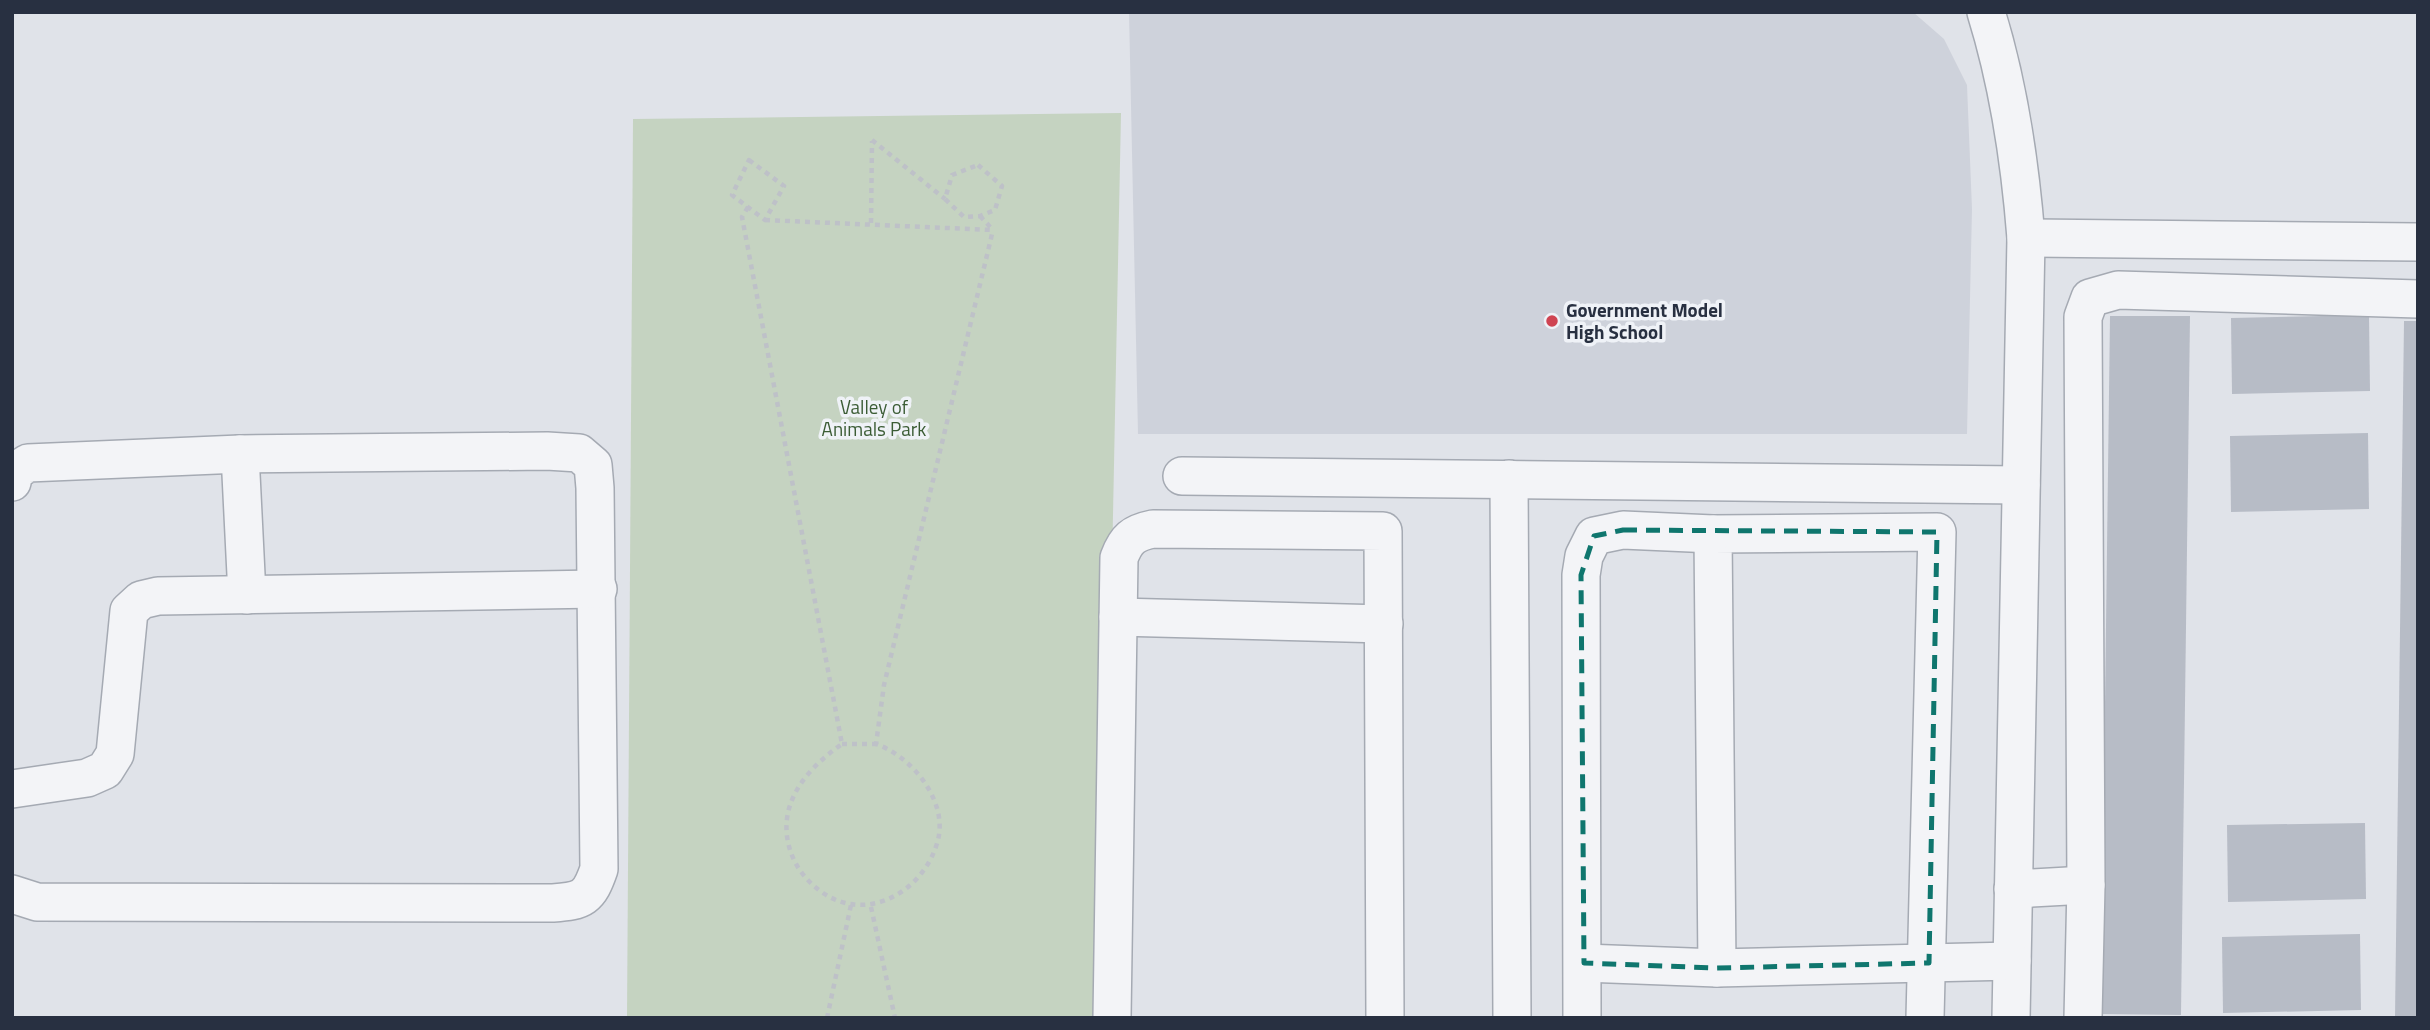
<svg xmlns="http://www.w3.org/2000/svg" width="2430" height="1030" font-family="'Titillium Web',sans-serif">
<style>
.built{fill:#ced2db}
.green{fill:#c5d3c1}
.building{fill:#b7bcc6}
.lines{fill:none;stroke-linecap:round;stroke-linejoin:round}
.street-casing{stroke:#a5aab3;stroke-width:40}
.path{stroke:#bec1c8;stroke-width:4.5;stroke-dasharray:5 5;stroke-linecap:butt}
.street{stroke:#f3f4f7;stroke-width:37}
.marked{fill:none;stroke:#0f766e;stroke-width:5;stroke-dasharray:14 9;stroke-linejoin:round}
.poi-dot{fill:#cf4452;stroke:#eff2f7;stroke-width:2.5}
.labels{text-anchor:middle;stroke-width:7;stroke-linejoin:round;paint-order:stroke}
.poi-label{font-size:19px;font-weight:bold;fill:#283041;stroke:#eff2f7;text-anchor:start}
.park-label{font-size:19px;fill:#3b5c35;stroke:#eff2f7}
</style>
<rect width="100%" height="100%" fill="#e0e3e9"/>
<!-- built -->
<path class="built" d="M1129,12H1913L1944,39L1967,85L1972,209L1967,434H1138Z"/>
<!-- green -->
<path class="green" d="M1121,113L1103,1018H627L633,119Z"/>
<!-- building -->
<g class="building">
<path d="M2369,315L2370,391L2232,394L2231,318Z"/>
<path d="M2110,316H2190L2181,1015L2101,1014Z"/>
<path d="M2404,321H2418V1018H2395Z"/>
<path d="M2368,433L2369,509L2231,512L2230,436Z"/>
<path d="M2365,823L2366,899L2228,902L2227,825Z"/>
<path d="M2360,934L2361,1010L2223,1013L2222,937Z"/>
</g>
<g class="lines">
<!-- street casing -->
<g class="street-casing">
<g id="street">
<path d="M1986,12C2009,86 2020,161 2026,238L2011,1018"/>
<path d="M2026,238L2418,242"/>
<path d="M240,454L247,595"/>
<path d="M1182,476L2021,485"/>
<path d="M1509,479L1512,1018"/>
<path d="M12,482L14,472L28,463L240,454L547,451L579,453L593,465L595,488L599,869C589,898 583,901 553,903L37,902L12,894"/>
<path d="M1118,617L1384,624"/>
<path d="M12,789L87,778L105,770L115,754L129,611L141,600L158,596L598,589"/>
<path d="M2013,889L2086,885"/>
<path d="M1584,963L1717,968L2012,961"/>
<path d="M1717,968L1713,534L1937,532L1925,1018"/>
<path d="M1112,1018L1119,558C1126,539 1133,533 1153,529L1383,531L1385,1018"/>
<path d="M1582,1018L1581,575L1584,556L1594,536L1623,530L1713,534"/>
<path d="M2083,1018L2086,885L2083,317L2090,298L2118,290L2418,299"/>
</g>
</g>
<!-- path -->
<g class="path">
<path d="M872,140L945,199"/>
<path d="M749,160L784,186L765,220L732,195Z"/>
<path d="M978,165L1002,186L995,210L980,216L964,217L945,199L952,175Z"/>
<path d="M748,207L742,217L842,744C812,765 782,796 787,836C790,860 803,879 823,893C869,924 925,890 938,840C948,800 911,756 876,744L884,685L993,230"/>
<path d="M980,216L992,229"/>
<path d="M765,220L993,230"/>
<path d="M871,223L872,141"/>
<path d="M842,744H876"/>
<path d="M871,907L895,1018"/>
<path d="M827,1018L851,905"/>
</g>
<!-- street -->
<use href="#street" class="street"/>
</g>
<!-- marked area -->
<path class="marked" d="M1623,530L1937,532L1929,963L1717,968L1584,963L1581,575L1594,536Z"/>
<!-- markers -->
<circle class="poi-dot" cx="1552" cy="321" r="7"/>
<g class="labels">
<!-- poi labels -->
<g class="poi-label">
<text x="1566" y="317">Government Model<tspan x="1566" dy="22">High School</tspan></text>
</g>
<!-- park labels -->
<g class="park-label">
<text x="874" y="414">Valley of<tspan x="874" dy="22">Animals Park</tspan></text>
</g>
</g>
<!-- border -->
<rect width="2430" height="1030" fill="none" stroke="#283041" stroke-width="28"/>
</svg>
